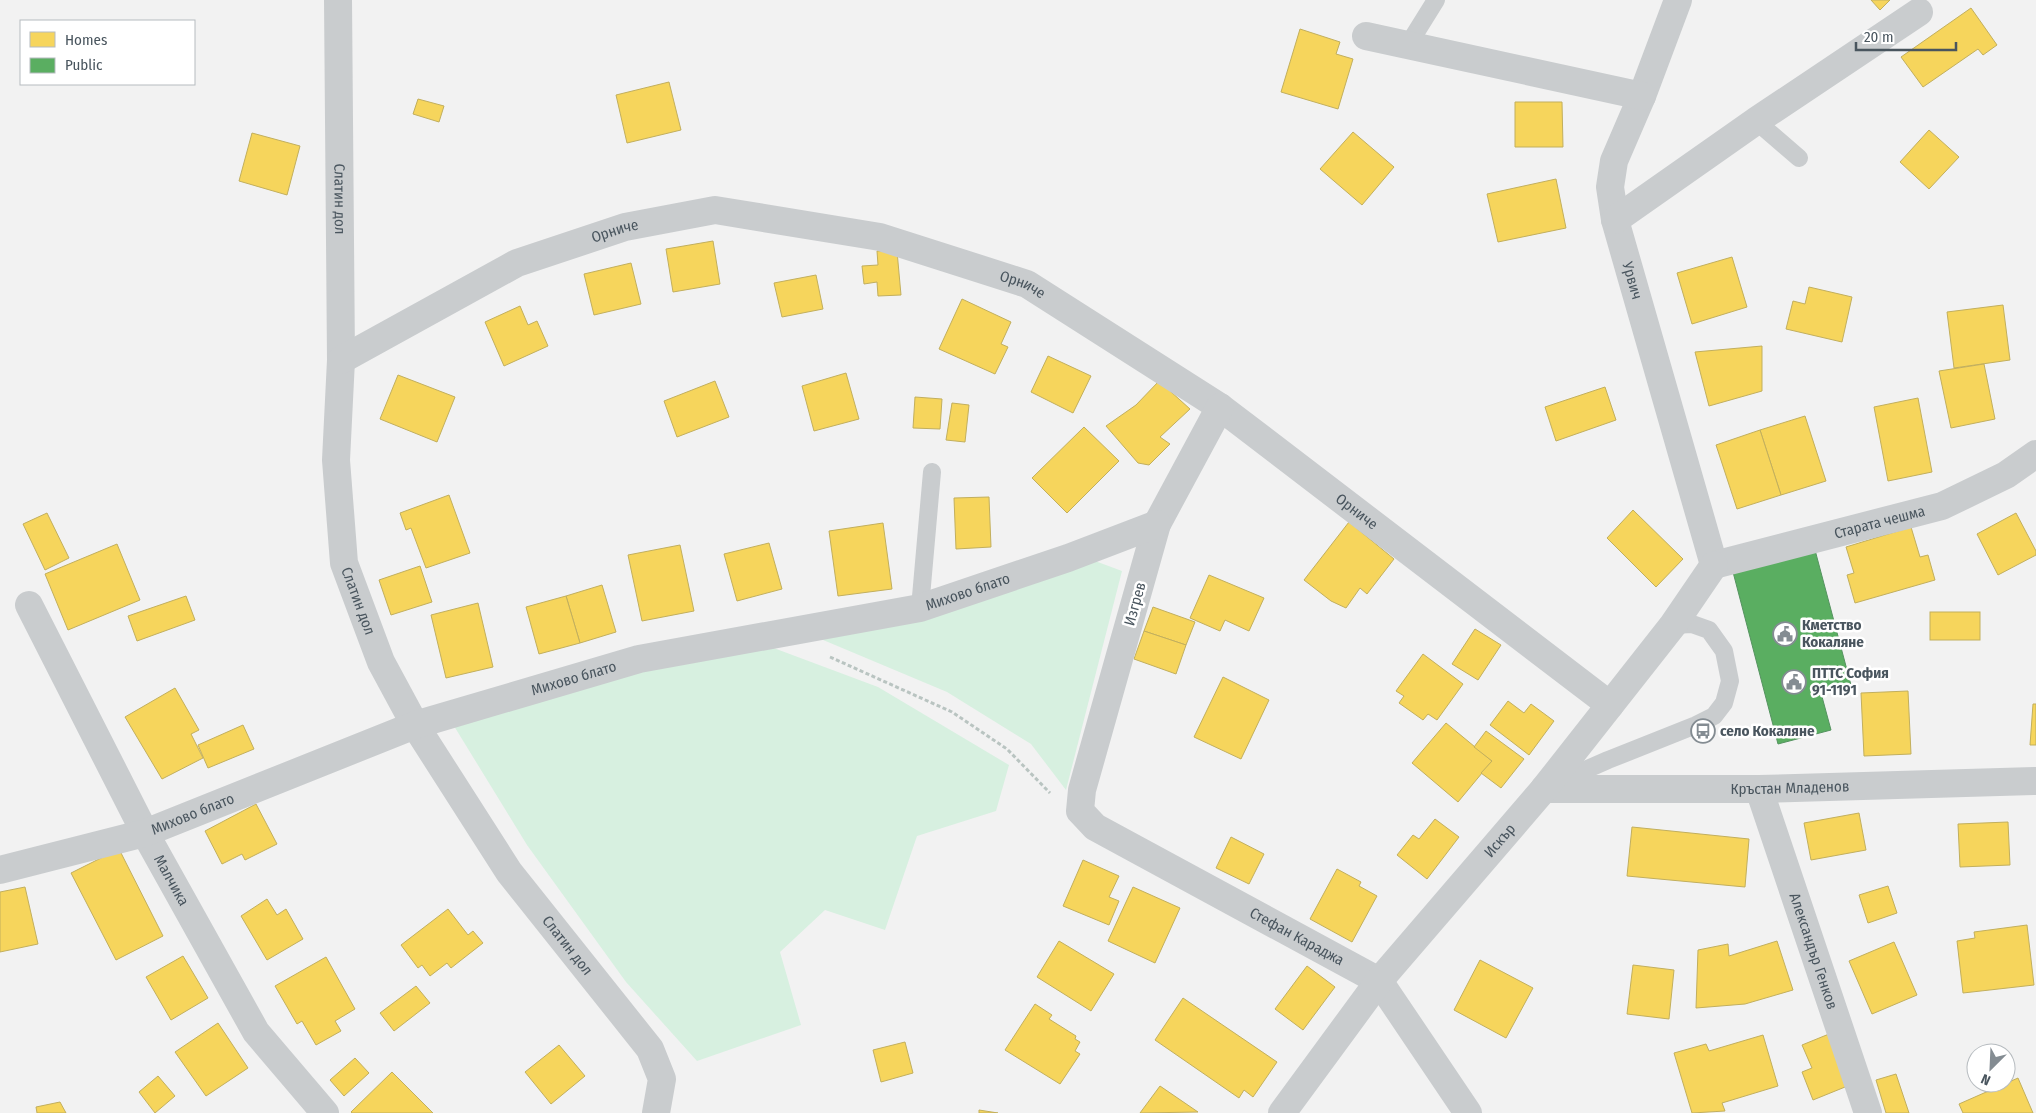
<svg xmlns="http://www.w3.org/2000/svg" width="2036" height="1113" font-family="'Fira Sans Condensed',sans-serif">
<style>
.green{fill:#d7f0e0}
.homes{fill:#f6d55c;stroke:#c2af5d}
.public{fill:#5aae61;stroke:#559360}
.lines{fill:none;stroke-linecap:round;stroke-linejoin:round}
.path{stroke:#b9c4c1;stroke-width:3;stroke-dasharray:4 2.5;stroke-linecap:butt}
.lane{stroke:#c9ccce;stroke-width:18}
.street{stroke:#c9ccce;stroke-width:28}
.labels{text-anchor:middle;stroke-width:5;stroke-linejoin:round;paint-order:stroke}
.street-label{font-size:15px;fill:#49555e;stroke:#fff}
.poi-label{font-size:15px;font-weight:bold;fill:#49555e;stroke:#fff;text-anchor:start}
</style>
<rect width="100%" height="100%" fill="#f2f2f2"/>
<!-- green -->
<g class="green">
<path d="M1087,558L1122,571L1066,790L1031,744L947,692L816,637Z"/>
<path d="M771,647L878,687L1009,765L996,811L917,836L885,930L825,910L780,952L801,1025L697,1061L626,982L527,845L454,726L645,667Z"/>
</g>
<!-- homes -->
<g class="homes">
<path d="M1871,0H1890L1880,10Z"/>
<path d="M1971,8L1997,45L1983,55L1978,49L1923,87L1901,57Z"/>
<path d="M1300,29L1340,42L1336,54L1353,59L1338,109L1281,92Z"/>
<path d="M669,82L681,130L627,143L616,95Z"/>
<path d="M418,99L444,106L439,122L413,114Z"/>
<path d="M1515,102H1562L1563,147H1515Z"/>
<path d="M1929,130L1959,157L1929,189L1900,162Z"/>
<path d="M1353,132L1394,167L1362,205L1320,169Z"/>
<path d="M252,133L300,146L287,195L239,181Z"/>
<path d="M1556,179L1566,228L1498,242L1487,194Z"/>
<path d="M713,241L720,284L673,292L666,249Z"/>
<path d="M877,251H897L901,295L878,296L877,282L864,284L862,266L878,265Z"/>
<path d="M1732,257L1747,307L1692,324L1677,273Z"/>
<path d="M631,263L641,304L594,315L584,274Z"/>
<path d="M816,275L823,309L782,317L774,283Z"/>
<path d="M1809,287L1852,297L1842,342L1786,329L1793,301L1805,304Z"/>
<path d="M962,299L1011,322L1001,344L1008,347L995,374L939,349Z"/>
<path d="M2003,305L2010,360L1954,368L1947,312Z"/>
<path d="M520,306L528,325L537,321L548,346L504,366L485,322Z"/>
<path d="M1762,346V391L1709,406L1695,352Z"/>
<path d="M1048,356L1091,376L1073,413L1031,392Z"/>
<path d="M1984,364L1995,419L1951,428L1939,371Z"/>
<path d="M846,373L859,419L814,431L802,386Z"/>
<path d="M398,375L455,397L437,442L380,419Z"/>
<path d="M715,381L729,417L677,437L664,401Z"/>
<path d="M1159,381L1190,409L1160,437L1170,444L1149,465L1138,463L1106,426L1136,405Z"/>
<path d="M1605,387L1616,420L1556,441L1545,407Z"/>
<path d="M915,397L942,399L940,429L913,428Z"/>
<path d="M1918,398L1932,472L1888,481L1874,407Z"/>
<path d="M952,403L969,405L965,442L946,440Z"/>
<path d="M1805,416L1826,481L1781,495L1760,430Z"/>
<path d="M1084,427L1119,461L1067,513L1032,478Z"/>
<path d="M1760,430L1781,495L1737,509L1716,445Z"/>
<path d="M449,495L470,553L426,568L411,528L406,530L400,513Z"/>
<path d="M989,497L991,547L956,549L954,498Z"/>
<path d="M1633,510L1683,559L1656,587L1607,538Z"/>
<path d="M47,513L69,558L45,570L23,524Z"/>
<path d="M2016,513L2036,551V555L1998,575L1977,534Z"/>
<path d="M1349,522L1394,559L1367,594L1360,588L1346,608L1331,601L1304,580Z"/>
<path d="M883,523L892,589L838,596L829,531Z"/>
<path d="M1911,527L1920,557L1928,555L1935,580L1855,603L1847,575L1854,573L1846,547Z"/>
<path d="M769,543L782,589L737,601L724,554Z"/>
<path d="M117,544L140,600L68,630L45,574Z"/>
<path d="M680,545L694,611L642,621L628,555Z"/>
<path d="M420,566L432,602L391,615L379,580Z"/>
<path d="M1209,575L1264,598L1249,631L1225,620L1220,631L1190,618Z"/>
<path d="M602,585L616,632L580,643L566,596Z"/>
<path d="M186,596L195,620L137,641L128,616Z"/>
<path d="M566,596L580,643L539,654L526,607Z"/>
<path d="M478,603L493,667L446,678L431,615Z"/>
<path d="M1153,607L1195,622L1186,645L1144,631Z"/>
<rect x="1930" y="612" width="50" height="28"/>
<path d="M1475,629L1501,645L1478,680L1452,664Z"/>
<path d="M1144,631L1186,645L1176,674L1134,659Z"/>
<path d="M1423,654L1463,684L1437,720L1428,714L1423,720L1399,703L1404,696L1396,691Z"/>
<path d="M1223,677L1269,700L1241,759L1194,737Z"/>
<path d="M175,688L199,730L191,734L203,758L162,779L125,717Z"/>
<path d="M1908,691L1911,754L1864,756L1861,693Z"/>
<path d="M1508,701L1524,713L1531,704L1554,721L1529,755L1490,725Z"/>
<path d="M2033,704H2036V745H2030Z"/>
<path d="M1446,723L1492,761L1458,802L1412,763Z"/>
<path d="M243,725L254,749L208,768L198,745Z"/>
<path d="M1486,731L1524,759L1501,788L1481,773L1492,761L1474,747Z"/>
<path d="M256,804L277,844L245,860L242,854L222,864L205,831Z"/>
<path d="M1859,813L1866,850L1811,860L1804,823Z"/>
<path d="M1435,819L1459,837L1427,879L1397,855L1413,835L1419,839Z"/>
<path d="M2008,822L2010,865L1960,867L1958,824Z"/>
<path d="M1632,827L1749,839L1745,887L1627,876Z"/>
<path d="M1231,837L1264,854L1249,884L1216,868Z"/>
<path d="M119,849L163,936L116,960L71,873Z"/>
<path d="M1083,860L1119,876L1109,897L1119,901L1109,925L1063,906Z"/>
<path d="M1337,869L1361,882L1359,886L1377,896L1352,942L1310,919Z"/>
<path d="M1888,886L1897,913L1868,923L1859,895Z"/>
<path d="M25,887L38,944L0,952V892Z"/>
<path d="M1133,887L1180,908L1155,963L1108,941Z"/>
<path d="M267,899L277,915L286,909L303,939L267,960L241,916Z"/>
<path d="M448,909L468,935L473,931L483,943L451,968L447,963L430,976L422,965L418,968L401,945Z"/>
<path d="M2027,925L2034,985L1963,993L1957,941L1975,938L1974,932Z"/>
<path d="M1059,941L1114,974L1091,1011L1037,977Z"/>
<path d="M1777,941L1793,990L1745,1004L1696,1008L1698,950L1728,944L1729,956Z"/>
<path d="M1894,942L1917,995L1872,1014L1849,961Z"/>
<path d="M183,956L208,998L171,1020L146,977Z"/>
<path d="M326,957L355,1009L335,1021L341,1031L316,1045L302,1021L297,1024L275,986Z"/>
<path d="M1480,960L1533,988L1506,1038L1454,1010Z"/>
<path d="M1633,965L1674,970L1669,1019L1627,1014Z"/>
<path d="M1307,966L1335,987L1303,1030L1275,1009Z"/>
<path d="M416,986L430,1003L394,1031L380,1013Z"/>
<path d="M1183,998L1277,1062L1253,1097L1244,1090L1239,1098L1155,1040Z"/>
<path d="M1035,1004L1052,1015L1049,1019L1076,1036L1075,1039L1080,1042L1075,1051L1080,1054L1060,1084L1005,1050Z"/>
<path d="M218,1023L248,1068L206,1096L175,1052Z"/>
<path d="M1829,1034L1850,1085L1813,1100L1802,1072L1812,1068L1802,1045Z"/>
<path d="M1763,1035L1778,1086L1722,1103L1725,1111L1692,1113L1674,1053L1706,1044L1709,1051Z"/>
<path d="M905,1042L913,1073L881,1082L873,1050Z"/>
<path d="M559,1045L585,1076L551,1104L525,1072Z"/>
<path d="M355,1058L369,1073L344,1096L330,1080Z"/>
<path d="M392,1072L433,1113H352L351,1112Z"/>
<path d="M1896,1074L1909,1113H1886L1876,1080Z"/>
<path d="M158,1076L175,1096L155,1113L139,1092Z"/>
<path d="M2018,1078L2033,1113H1963L1959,1104Z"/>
<path d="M1160,1086L1198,1112L1140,1113Z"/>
<path d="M60,1102L66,1113H37L36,1107Z"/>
<path d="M979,1110L998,1113H979Z"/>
</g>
<!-- public -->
<path class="public" d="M1815,550L1851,685L1821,693L1831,730L1778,744L1733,572Z"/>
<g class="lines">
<!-- path -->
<path class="path" d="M830,657L952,712L1007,749L1050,793"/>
<!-- lane -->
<g class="lane">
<path d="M1408,45L1436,0"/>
<path d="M1756,121L1799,158"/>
<path d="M920,608L932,472"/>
<path d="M1551,785L1608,760L1696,725L1714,716L1724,703L1730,681L1724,651L1709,630L1692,624L1673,625"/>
</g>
<!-- street -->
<g class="street">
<path id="s1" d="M338,0L341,360L336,460L344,563L381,662L415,725L509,872L650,1049L662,1079L656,1113"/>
<path id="s2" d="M1678,0L1642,96L1614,161L1610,187L1615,220L1714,565"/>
<path d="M1366,36L1642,96"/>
<path d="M1615,220L1756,121L1919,12"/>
<path id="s3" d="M341,360L517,263L625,227L715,210L880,237L1027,284L1220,407L1610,705"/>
<path id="s4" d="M1220,407L1157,524L1082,790L1080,811L1095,827L1379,981L1468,1113"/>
<path id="s5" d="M1714,565L1942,506L2006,475L2036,454"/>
<path id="s6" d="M29,605L145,833L256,1032L325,1113"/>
<path id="s7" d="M1544,789H1759L2036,781"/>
<path id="s8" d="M1759,789L1868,1113"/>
<path id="s9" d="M0,870L145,833L415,725L639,659L920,608L1068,558L1157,524"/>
<path id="s10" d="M1282,1113L1379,981L1544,789L1673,625L1714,565"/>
</g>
</g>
<!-- icons -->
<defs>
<g id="civic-ring" transform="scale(1.25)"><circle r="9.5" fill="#fff" stroke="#848c92" stroke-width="1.5"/><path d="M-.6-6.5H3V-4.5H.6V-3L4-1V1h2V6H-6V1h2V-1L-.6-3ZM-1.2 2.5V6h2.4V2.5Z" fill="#848c92"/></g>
<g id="bus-ring" transform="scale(1.25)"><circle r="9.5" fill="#fff" stroke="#848c92" stroke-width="1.5"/><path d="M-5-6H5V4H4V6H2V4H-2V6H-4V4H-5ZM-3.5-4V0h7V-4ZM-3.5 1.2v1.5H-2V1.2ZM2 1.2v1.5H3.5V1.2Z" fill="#848c92"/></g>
</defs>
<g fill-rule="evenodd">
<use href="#civic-ring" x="1785" y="634"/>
<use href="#civic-ring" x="1794" y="682"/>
<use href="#bus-ring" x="1703" y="731"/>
</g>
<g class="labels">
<!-- street labels -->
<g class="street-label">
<text dy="5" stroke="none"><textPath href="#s1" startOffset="199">Слатин дол</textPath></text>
<text dy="5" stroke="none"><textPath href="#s3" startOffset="304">Орниче</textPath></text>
<text dy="5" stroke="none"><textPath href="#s2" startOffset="296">Урвич</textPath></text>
<text dy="5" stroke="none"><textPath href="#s3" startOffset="724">Орниче</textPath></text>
<text dy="5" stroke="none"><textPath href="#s3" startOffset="1129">Орниче</textPath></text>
<text dy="5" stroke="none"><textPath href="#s5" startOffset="171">Старата чешма</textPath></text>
<text dy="5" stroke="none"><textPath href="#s9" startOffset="1010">Михово блато</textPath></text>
<text dy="5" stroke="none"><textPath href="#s1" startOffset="604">Слатин дол</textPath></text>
<text transform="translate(1135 604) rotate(-74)" y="5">Изгрев</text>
<text dy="5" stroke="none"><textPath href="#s9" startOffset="606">Михово блато</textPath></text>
<text dy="5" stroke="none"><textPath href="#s7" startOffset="246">Кръстан Младенов</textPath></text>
<text dy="5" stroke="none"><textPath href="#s9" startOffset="201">Михово блато</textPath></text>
<text dy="5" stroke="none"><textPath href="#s10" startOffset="349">Искър</textPath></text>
<text dy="5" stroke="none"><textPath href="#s6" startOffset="310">Малчика</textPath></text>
<text dy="5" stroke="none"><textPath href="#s4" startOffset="682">Стефан Караджа</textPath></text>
<text dy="5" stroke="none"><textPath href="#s1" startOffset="1009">Слатин дол</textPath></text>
<text dy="5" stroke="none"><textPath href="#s8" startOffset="171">Александър Генков</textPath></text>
</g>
<!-- poi labels -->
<g class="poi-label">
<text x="1802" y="630">Кметство<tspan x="1802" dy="17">Кокаляне</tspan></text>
<text x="1812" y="678">ПТТС София<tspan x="1812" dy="17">91-1191</tspan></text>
<text x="1720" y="736">село Кокаляне</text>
</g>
</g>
<!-- legend -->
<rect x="20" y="20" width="175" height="65" fill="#ffffff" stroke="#b6bbbf"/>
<rect x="30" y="32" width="25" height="15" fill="#f6d55c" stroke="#b6bbbf"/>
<text x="65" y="45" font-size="15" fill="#49555e">Homes</text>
<rect x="30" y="58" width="25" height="15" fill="#5aae61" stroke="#b6bbbf"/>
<text x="65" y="70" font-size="15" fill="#49555e">Public</text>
<!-- north arrow -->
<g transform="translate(1991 1068) rotate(204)"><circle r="24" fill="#ffffff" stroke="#b6bbbf"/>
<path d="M0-4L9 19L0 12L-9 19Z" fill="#848c92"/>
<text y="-8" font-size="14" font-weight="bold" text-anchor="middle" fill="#49555e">N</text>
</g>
<!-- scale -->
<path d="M1856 42v8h100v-8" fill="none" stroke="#49555e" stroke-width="2.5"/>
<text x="1864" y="42" font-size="15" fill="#49555e" stroke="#ffffff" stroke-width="4" paint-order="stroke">20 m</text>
</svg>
